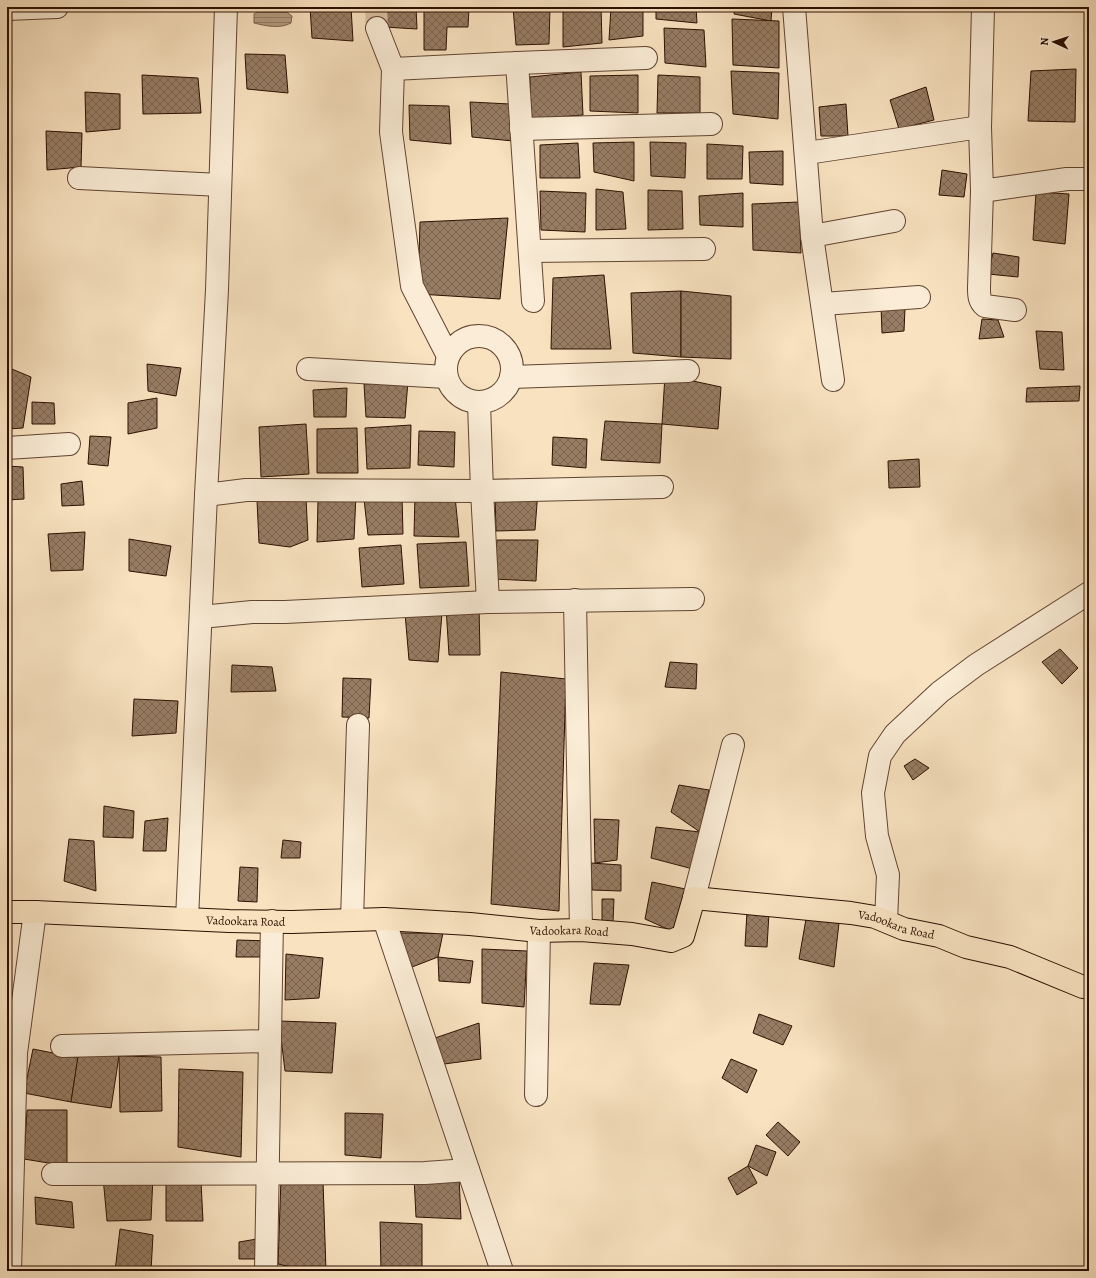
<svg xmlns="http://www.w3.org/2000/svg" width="1096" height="1278" font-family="Alegreya,serif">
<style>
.water{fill:url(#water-rules);stroke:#7d634c}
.building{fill:url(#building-cross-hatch);stroke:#2d1000}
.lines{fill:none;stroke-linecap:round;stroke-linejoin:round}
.minor-tunnel{stroke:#dac2a3;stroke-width:22;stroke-dasharray:22 11;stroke-linecap:butt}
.minor-casing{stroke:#604430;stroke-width:24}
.major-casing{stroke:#2d1000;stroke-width:24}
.minor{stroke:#faecd6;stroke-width:22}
.major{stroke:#f8e2c0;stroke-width:22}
.labels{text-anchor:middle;stroke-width:3;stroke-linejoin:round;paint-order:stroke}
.street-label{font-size:12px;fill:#2d1000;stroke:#faecd6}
</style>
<defs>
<pattern id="water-rules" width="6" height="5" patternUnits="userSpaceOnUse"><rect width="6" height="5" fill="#b39b7f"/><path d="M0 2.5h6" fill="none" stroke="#927d66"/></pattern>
<pattern id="building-cross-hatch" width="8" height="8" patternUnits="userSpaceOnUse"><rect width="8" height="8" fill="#977d64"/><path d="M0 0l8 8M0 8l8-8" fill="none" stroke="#7c6550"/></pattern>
</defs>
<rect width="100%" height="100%" fill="#f8e2c0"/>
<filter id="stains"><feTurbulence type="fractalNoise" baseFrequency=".005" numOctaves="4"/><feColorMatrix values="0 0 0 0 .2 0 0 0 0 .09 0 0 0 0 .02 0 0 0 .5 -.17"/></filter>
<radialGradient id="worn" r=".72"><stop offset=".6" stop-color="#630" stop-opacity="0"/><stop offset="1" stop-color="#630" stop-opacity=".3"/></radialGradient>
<!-- water -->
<path class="water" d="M261,10L285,11L292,16L291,23C280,29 266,26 254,23V14Z"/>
<!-- building -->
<g class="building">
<path d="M310,7H351L353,41L312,38Z"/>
<path d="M384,7H416L417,29L384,27Z"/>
<path d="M424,7H469L468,27H447L446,50H424Z"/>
<path d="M513,7H550L549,44L516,45Z"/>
<path d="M563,7H601L602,43L563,47Z"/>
<path d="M611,7H643V36L609,40Z"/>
<path d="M656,7H696L697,23L656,19Z"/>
<path d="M735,7H772L771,21L734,14Z"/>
<path d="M732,19L779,21V68L733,65Z"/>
<path d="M664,28L704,30L706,67L665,63Z"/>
<path d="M245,54L285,55L288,93L247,89Z"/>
<path d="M1076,69L1075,122L1028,121L1031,71Z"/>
<path d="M731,71L779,73L778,119L733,114Z"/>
<path d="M581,72L583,115L531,119L530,77Z"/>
<path d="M142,75L198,78L201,113L143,114Z"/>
<path d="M638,75V113L590,111V76Z"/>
<path d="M658,75L700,77V113H657Z"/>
<path d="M926,87L934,120L899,129L890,100Z"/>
<path d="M85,92L120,94V129L86,132Z"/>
<path d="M470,102L510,104L513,141L472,137Z"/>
<path d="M846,104L848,136H821L819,107Z"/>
<path d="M409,105L449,106L451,144L410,140Z"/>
<path d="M46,131L82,133L81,167L47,170Z"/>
<path d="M634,142V181L594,172L593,143Z"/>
<path d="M650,142L686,143L685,178L651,176Z"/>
<path d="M578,143L580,178H540V145Z"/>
<path d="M707,144L743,146L742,179H707Z"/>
<path d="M783,151V185L750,183L749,152Z"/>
<path d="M942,170L967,174L964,197L939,195Z"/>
<path d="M596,189L623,192L626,229L596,230Z"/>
<path d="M648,190L682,191L683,229L648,230Z"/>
<path d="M540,191L586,193L585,232L541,230Z"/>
<path d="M1036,192L1069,194L1065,244L1033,240Z"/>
<path d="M743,193V227L700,225L699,196Z"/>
<path d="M799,202L801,253L753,250L752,204Z"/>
<path d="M508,218L500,299L418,294L420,222Z"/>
<path d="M993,253L1019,257L1018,277L988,274Z"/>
<path d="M604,275L611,349H551L553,278Z"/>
<path d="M681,291V357L633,353L631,293Z"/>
<path d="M681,291L731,296V359L681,357Z"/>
<path d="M881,306L905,308L904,331L882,333Z"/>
<path d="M982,319L998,320L1004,337L979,339Z"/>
<path d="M1036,331L1062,332L1064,370L1040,369Z"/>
<path d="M147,364L181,368L176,396L148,391Z"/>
<path d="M7,367L31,377L23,428L7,429Z"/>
<path d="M665,375L721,387L718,429L662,424Z"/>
<path d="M408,381L405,418L366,417L364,384Z"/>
<path d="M1080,386L1079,401L1026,402L1027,388Z"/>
<path d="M347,388L346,417H314L313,390Z"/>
<path d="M157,398V428L128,434V403Z"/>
<path d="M32,402L54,403L55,424H32Z"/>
<path d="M605,421L662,424L660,463L601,460Z"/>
<path d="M306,424L309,474L261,477L259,427Z"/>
<path d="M411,425L410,468L367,469L365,428Z"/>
<path d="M357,428L358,473H317V429Z"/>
<path d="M419,431L455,432L454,467L418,465Z"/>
<path d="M90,436L111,437L108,466L88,464Z"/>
<path d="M553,437L587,439L586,468L552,465Z"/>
<path d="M919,459L920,487L889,488L888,461Z"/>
<path d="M7,466L23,467L24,499L7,500Z"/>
<path d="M82,481L84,505L62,506L61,484Z"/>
<path d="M538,490L535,530L496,531L495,494Z"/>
<path d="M356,494L354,539L317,542L318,500Z"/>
<path d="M415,494L455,496L459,537L414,536Z"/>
<path d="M402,496L403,534L368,535L364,499Z"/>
<path d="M306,497L308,540L290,547L259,543L257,500Z"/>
<path d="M85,532L83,570L51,571L48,534Z"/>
<path d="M129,539L171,546L166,576L129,571Z"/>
<path d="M497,540H538L536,581L493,579Z"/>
<path d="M466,542L469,586L420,588L417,544Z"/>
<path d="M401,545L404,584L362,587L359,548Z"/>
<path d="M479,604L480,655H449L446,607Z"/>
<path d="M405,613H442L438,662L409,660Z"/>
<path d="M1060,649L1078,668L1062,684L1042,662Z"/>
<path d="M670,662L697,664L696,689L665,687Z"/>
<path d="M232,665L272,667L276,691L231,692Z"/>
<path d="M501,672L566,679L559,911L491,904Z"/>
<path d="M343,678L371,679L369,718L342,717Z"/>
<path d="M134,699L178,701L176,733L132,736Z"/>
<path d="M915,759L929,768L913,780L904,766Z"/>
<path d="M679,785L709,790L700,832L671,812Z"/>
<path d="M104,806L134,811L133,838L103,837Z"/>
<path d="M168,818L166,851H143L145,821Z"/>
<path d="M594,819L619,820L617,860L595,863Z"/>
<path d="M656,827L700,832L693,869L651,858Z"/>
<path d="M69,839L94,841L96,891L64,881Z"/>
<path d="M283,840L301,842L300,858H281Z"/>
<path d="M591,863L621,865V891L592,890Z"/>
<path d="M240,867L258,868L257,902L238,901Z"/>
<path d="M652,882L690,890L674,932L645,919Z"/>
<path d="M602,899H614L613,922L602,921Z"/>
<path d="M747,912L769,913L767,947L745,946Z"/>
<path d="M806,919L839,923L834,967L799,959Z"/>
<path d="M398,933H443L438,957L412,967Z"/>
<path d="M237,940L270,941L269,957H236Z"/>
<path d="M482,949L527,951L524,1007L482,1003Z"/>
<path d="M286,954L323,958L319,998L285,1000Z"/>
<path d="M438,957L473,961L470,983L439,981Z"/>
<path d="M594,963L629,965L620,1005L590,1004Z"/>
<path d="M759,1014L792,1026L783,1045L753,1033Z"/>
<path d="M279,1021L336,1023L332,1073L285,1071Z"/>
<path d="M479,1023L481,1059L437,1065L435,1038Z"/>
<path d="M33,1049L78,1058L71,1102L24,1093Z"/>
<path d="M79,1050L119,1056L111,1108L71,1102Z"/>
<path d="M119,1056L161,1057L162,1111L120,1112Z"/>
<path d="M731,1059L757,1070L747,1093L722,1078Z"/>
<path d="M179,1069L243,1072L241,1157L178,1147Z"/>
<path d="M27,1110H67V1166L24,1159Z"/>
<path d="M345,1113L383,1114L381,1158L345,1155Z"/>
<path d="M778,1122L800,1142L788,1156L766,1135Z"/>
<path d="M756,1145L776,1152L767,1176L748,1166Z"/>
<path d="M748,1166L757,1183L737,1195L728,1178Z"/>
<path d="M153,1176L151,1220L107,1221L103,1177Z"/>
<path d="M414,1177H459L461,1219L416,1217Z"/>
<path d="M281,1178L323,1181L326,1271H309L278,1264Z"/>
<path d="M201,1182L203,1221H166V1183Z"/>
<path d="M35,1197L72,1202L74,1228L36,1224Z"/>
<path d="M380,1222L422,1224V1271H381Z"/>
<path d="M120,1229L153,1235L151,1271H115Z"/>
<path d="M257,1239L256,1259H239V1242Z"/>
</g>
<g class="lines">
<!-- minor-tunnel -->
<path class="minor-tunnel" d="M376,7L377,28"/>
<!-- minor casing -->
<g class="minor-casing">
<g id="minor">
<path d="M794,7L812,236L833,380"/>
<path d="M983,7L980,127L982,191L1067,179H1084L1089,180"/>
<path d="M7,9L57,7"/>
<path d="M377,28L393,69L391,132L412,286L448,356"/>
<path d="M517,63L646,58"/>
<path d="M393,69L517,63L533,301"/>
<path d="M521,129L711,124"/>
<path d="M807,153L980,127"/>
<path d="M79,178L220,185"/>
<path d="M982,191L979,288C979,295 979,301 985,306L1015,310"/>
<path d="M812,236L894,221"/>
<path d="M530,251L704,249"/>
<path d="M823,304L919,297"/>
<circle cx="479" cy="369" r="33"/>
<path d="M308,369L446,377"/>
<path d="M511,377L688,371"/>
<path d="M479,403L482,491L488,602"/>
<path d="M7,448L69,444"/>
<path d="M206,495L246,490L482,491L662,487"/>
<path d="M575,600L581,930"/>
<path d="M201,617L252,612H285L488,602L693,599"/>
<path d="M694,898L733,745"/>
<path d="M187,919L206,495L217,290L226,7"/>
<path d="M384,919L502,1271"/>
<path d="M352,920L358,725"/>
<path d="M886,921L888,875L877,836L873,793L880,756L895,734L940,692L976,665L1089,593"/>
<path d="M62,1046L270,1041"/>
<path d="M536,1095L539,931"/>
<path d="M53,1174L425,1173L468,1170"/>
<path d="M10,1271L16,1053L35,912"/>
<path d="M266,1271L272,921"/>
</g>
</g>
<!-- major casing -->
<g class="major-casing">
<g id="major">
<path id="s1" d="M7,912H35L229,921L292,922L384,919L470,924L539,931L581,930L632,934L671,941L683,936L694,898L851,913L875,917L904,929L939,936L966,947L1010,957L1083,987L1089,988"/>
</g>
</g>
<!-- minor -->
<use href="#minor" class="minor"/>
<!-- major -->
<use href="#major" class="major"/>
</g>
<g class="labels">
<!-- street labels -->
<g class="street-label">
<text dy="4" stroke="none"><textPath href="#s1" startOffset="239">Vadookara Road</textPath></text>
<text dy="4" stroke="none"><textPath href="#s1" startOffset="923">Vadookara Road</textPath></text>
<text dy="4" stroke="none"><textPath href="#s1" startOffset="563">Vadookara Road</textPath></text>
</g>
</g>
<!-- margin -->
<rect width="1096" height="1278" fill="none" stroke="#f8e2c0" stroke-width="24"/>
<rect x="8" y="8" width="1080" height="1262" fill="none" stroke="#2d1000" stroke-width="2"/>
<rect x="12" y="12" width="1072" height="1254" fill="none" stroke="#2d1000"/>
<!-- north arrow -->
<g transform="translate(1054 42) rotate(273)" stroke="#faecd6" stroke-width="3" paint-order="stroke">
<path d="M0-3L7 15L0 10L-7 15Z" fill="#2d1000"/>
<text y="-6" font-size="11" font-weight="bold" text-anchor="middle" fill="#2d1000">N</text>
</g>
<rect width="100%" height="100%" filter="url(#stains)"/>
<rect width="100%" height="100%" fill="url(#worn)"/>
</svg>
